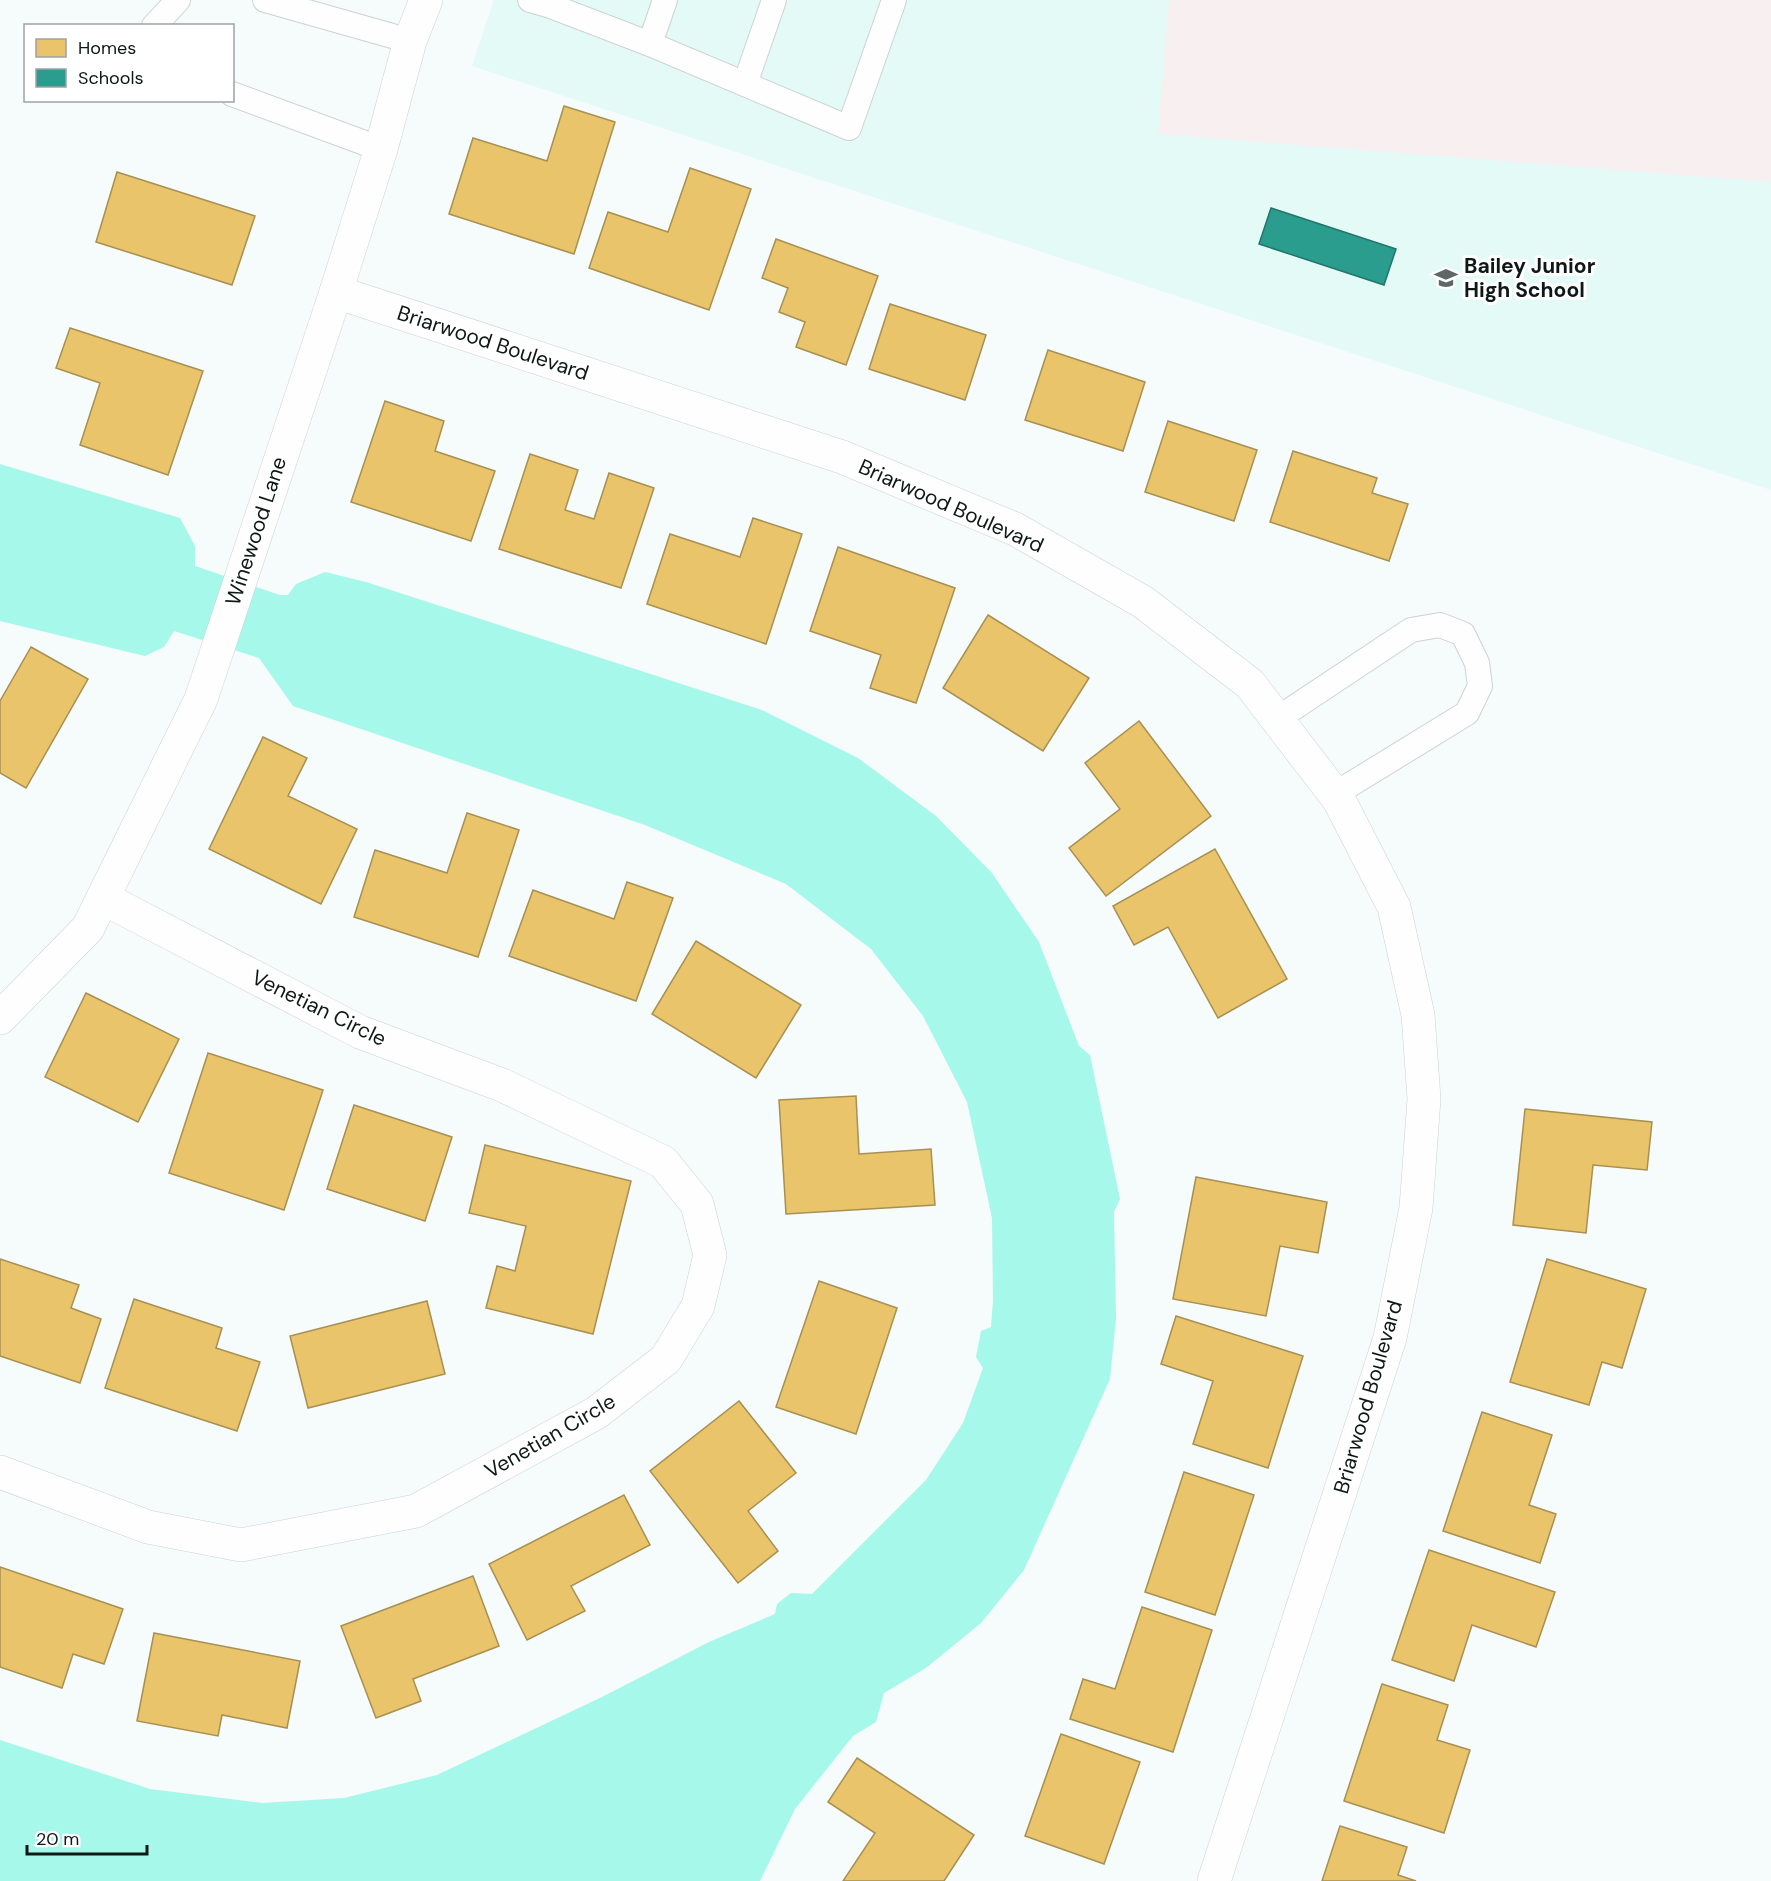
<svg xmlns="http://www.w3.org/2000/svg" width="1771" height="1881" font-family="'DM Sans',sans-serif">
<style>
.built{fill:#e4faf6}
.green{fill:#f7eff0}
.water{fill:#a5f8ea}
.homes{fill:#e9c46a;stroke:#a79051;stroke-width:1.5}
.schools{fill:#2a9d8f;stroke:#22756b;stroke-width:1.5}
.lines{fill:none;stroke-linecap:round;stroke-linejoin:round}
.lane-casing{stroke:#ccd3d2;stroke-width:26}
.street-casing{stroke:#ccd3d2;stroke-width:34}
.lane{stroke:#fefefe;stroke-width:24}
.street{stroke:#fefefe;stroke-width:33}
.labels{text-anchor:middle;stroke-width:6;stroke-linejoin:round;paint-order:stroke}
.poi-label{font-size:21px;font-weight:bold;fill:#0e1816;stroke:#fff;text-anchor:start}
.street-label{font-size:21px;fill:#0e1816;stroke:#fff}
</style>
<rect width="100%" height="100%" fill="#f6fbfb"/>
<!-- built -->
<path class="built" d="M494,0H1771V490L472,66Z"/>
<!-- green -->
<path class="green" d="M1169,0H1771V182L1158,134Z"/>
<!-- water -->
<path class="water" d="M0,464L180,518L195,546V566L280,595H288L296,584L325,572L366,582L762,710L858,758L936,816L992,873L1039,942L1079,1046L1090,1055L1120,1199L1114,1212L1116,1318L1110,1379L1024,1570L981,1623L926,1668L884,1693L876,1722L853,1736L795,1809L760,1881H0V1740L150,1789L263,1803L344,1798L437,1775L604,1696L709,1642L775,1614L777,1604L791,1593L812,1594L926,1480L963,1423L983,1368L976,1357L981,1331L991,1327L993,1301L992,1218L967,1102L923,1016L871,949L786,884L645,825L293,706L259,658L174,631L164,647L145,656L0,621Z"/>
<!-- homes -->
<g class="homes">
<path d="M564,106L615,122L574,254L449,214L473,138L547,161Z"/>
<path d="M690,168L751,189L709,310L589,268L608,212L668,232Z"/>
<path d="M117,172L255,216L232,285L96,242Z"/>
<path d="M776,239L878,276L846,365L796,347L805,322L779,312L788,288L762,278Z"/>
<path d="M890,304L986,335L965,400L869,369Z"/>
<path d="M70,328L203,371L168,475L80,445L100,383L56,368Z"/>
<path d="M1048,350L1145,382L1123,451L1025,420Z"/>
<path d="M385,401L444,421L435,451L495,471L471,541L351,502Z"/>
<path d="M1168,421L1257,450L1234,521L1145,492Z"/>
<path d="M1293,451L1377,478L1372,493L1408,504L1389,561L1270,522Z"/>
<path d="M530,454L578,470L565,510L594,519L609,473L654,488L621,588L499,549Z"/>
<path d="M753,518L802,534L766,644L647,604L670,534L740,557Z"/>
<path d="M838,547L955,588L916,703L870,688L881,655L810,631Z"/>
<path d="M988,615L1089,678L1043,751L943,688Z"/>
<path d="M31,647L88,679L26,788L0,773V701Z"/>
<path d="M1139,721L1211,816L1106,896L1069,848L1120,809L1085,763Z"/>
<path d="M263,737L307,758L288,796L357,829L321,904L209,849Z"/>
<path d="M467,813L519,830L478,957L354,917L375,850L447,873Z"/>
<path d="M1215,849L1287,979L1218,1018L1168,927L1134,945L1113,906Z"/>
<path d="M627,882L673,898L636,1001L509,956L533,890L614,919Z"/>
<path d="M696,941L801,1005L756,1078L652,1014Z"/>
<path d="M86,993L179,1039L138,1122L45,1077Z"/>
<path d="M208,1053L323,1090L284,1210L169,1173Z"/>
<path d="M856,1096L859,1154L931,1149L935,1205L786,1214L779,1100Z"/>
<path d="M354,1105L452,1137L425,1221L327,1189Z"/>
<path d="M1525,1109L1652,1122L1647,1170L1593,1165L1586,1233L1513,1225Z"/>
<path d="M485,1145L631,1181L593,1334L486,1308L497,1266L515,1271L526,1226L469,1213Z"/>
<path d="M1196,1177L1327,1202L1318,1253L1280,1246L1266,1316L1173,1299Z"/>
<path d="M0,1259L79,1285L71,1308L101,1319L80,1383L0,1356Z"/>
<path d="M1547,1259L1646,1289L1622,1368L1602,1362L1589,1405L1510,1382Z"/>
<path d="M819,1281L897,1308L856,1434L776,1407Z"/>
<path d="M134,1299L222,1328L216,1348L260,1362L237,1431L105,1388Z"/>
<path d="M427,1301L445,1374L308,1408L290,1336Z"/>
<path d="M1176,1316L1303,1356L1268,1468L1193,1444L1213,1381L1161,1364Z"/>
<path d="M739,1401L796,1473L748,1511L778,1551L738,1583L650,1471Z"/>
<path d="M1482,1412L1552,1435L1529,1505L1556,1514L1540,1563L1443,1531Z"/>
<path d="M1184,1472L1254,1495L1215,1615L1145,1592Z"/>
<path d="M624,1495L650,1545L571,1586L585,1611L527,1640L489,1564Z"/>
<path d="M1429,1550L1555,1592L1536,1647L1472,1625L1454,1681L1392,1660Z"/>
<path d="M0,1567L123,1609L104,1664L73,1654L62,1688L0,1667Z"/>
<path d="M473,1576L499,1646L413,1679L421,1701L376,1718L341,1626Z"/>
<path d="M1142,1607L1212,1630L1173,1752L1070,1719L1083,1679L1115,1689Z"/>
<path d="M154,1633L300,1661L287,1728L222,1715L218,1736L137,1721Z"/>
<path d="M1382,1684L1448,1705L1437,1740L1470,1750L1444,1833L1344,1801Z"/>
<path d="M1061,1734L1140,1762L1104,1864L1025,1836Z"/>
<path d="M857,1758L974,1835L944,1881H843L875,1833L828,1802Z"/>
<path d="M1340,1826L1407,1847L1398,1875L1416,1881H1322Z"/>
</g>
<!-- schools -->
<path class="schools" d="M1271,208L1396,249L1384,285L1259,244Z"/>
<g class="lines">
<!-- lane casing -->
<g class="lane-casing">
<g id="lane">
<path d="M265,0L410,41"/>
<path d="M530,0L551,6L650,44L849,128L894,0"/>
<path d="M154,26L178,0"/>
<path d="M650,44L665,0"/>
<path d="M745,84L774,0"/>
<path d="M232,94L381,149"/>
<path d="M1277,719L1411,630L1440,625L1463,634L1477,663L1480,686L1467,713L1335,794"/>
</g>
</g>
<!-- street casing -->
<g class="street-casing">
<g id="street">
<path d="M336,292L842,457L1015,529L1143,602L1250,684L1339,800L1394,907L1418,1015L1424,1099L1416,1208L1390,1338L1214,1881"/>
<path d="M0,1018L88,928L201,699L336,292L381,149L410,41L426,0"/>
<path d="M0,1472L148,1527L241,1545L416,1511L596,1413L666,1359L698,1306L710,1255L697,1204L663,1162L502,1085L360,1032L103,898"/>
</g>
</g>
<!-- lane -->
<use href="#lane" class="lane"/>
<!-- street -->
<use href="#street" class="street"/>
</g>
<!-- icons -->
<defs>
<g id="school-bare" transform="scale(1.8)"><path d="M0-5L7-2L0 1L-7-2ZM-4 1L0 2.5L4 1V4Q0 6-4 4Z" fill="#5f6766" stroke="#fff" stroke-width="2.5" paint-order="stroke"/></g>
</defs>
<g fill-rule="evenodd">
<use href="#school-bare" x="1446" y="278"/>
</g>
<g class="labels">
<!-- poi labels -->
<g class="poi-label">
<text x="1464" y="273">Bailey Junior<tspan x="1464" dy="24">High School</tspan></text>
</g>
<!-- street labels -->
<g class="street-label">
<text transform="translate(493 343) rotate(18)" y="7">Briarwood Boulevard</text>
<text transform="translate(951 506) rotate(24)" y="7">Briarwood Boulevard</text>
<text transform="translate(256 531) rotate(-72)" y="7">Winewood Lane</text>
<text transform="translate(319 1008) rotate(26)" y="7">Venetian Circle</text>
<text transform="translate(1368 1397) rotate(-74)" y="7">Briarwood Boulevard</text>
<text transform="translate(550 1436) rotate(-30)" y="7">Venetian Circle</text>
</g>
</g>
<!-- legend -->
<rect x="24" y="24" width="210" height="78" fill="#ffffff" stroke="#9fa3a2" stroke-width="1.5"/>
<rect x="36" y="39" width="30" height="18" fill="#e9c46a" stroke="#9fa3a2" stroke-width="1.5"/>
<text x="78" y="54" font-size="18" fill="#0e1816">Homes</text>
<rect x="36" y="69" width="30" height="18" fill="#2a9d8f" stroke="#9fa3a2" stroke-width="1.5"/>
<text x="78" y="84" font-size="18" fill="#0e1816">Schools</text>
<!-- scale -->
<path d="M27 1845v9h120v-9" fill="none" stroke="#0e1816" stroke-width="3"/>
<text x="36" y="1845" font-size="18" fill="#0e1816" stroke="#ffffff" stroke-width="4.5" paint-order="stroke">20 m</text>
</svg>
